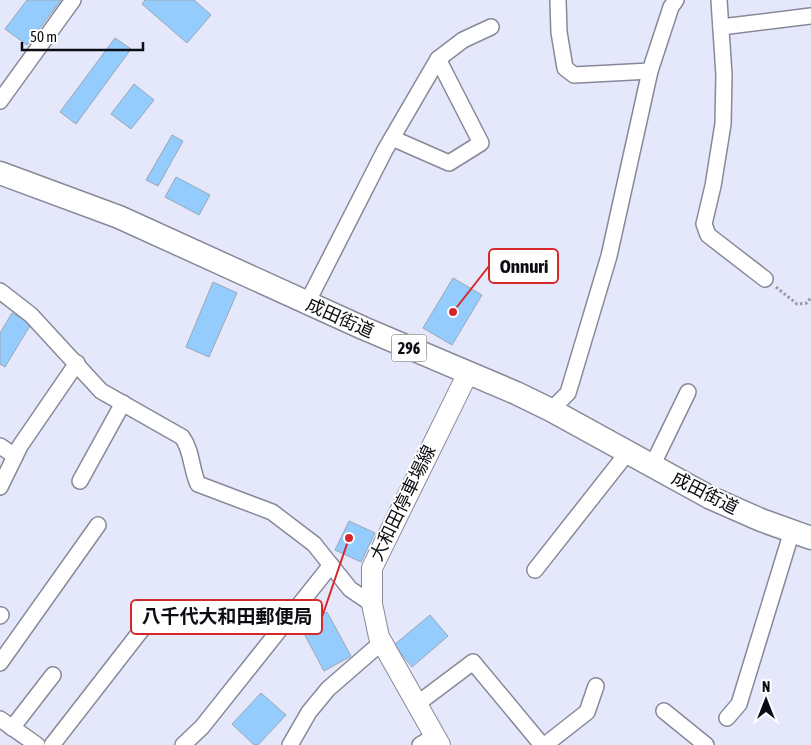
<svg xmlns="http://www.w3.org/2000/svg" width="811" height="745" font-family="'Asap Condensed','Noto Sans JP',sans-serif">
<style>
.building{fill:#95ccfe;stroke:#9aa7b4}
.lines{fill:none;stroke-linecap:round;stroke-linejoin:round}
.minor-casing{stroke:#878999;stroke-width:18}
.major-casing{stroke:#878999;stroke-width:22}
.highway-casing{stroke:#878999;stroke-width:25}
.path{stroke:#989aa7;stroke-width:3;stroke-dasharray:2.5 2.5;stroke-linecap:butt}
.minor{stroke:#fff;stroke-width:15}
.major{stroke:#fff;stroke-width:20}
.highway{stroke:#fff;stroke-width:22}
.labels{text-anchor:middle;stroke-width:4;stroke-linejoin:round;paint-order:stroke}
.shield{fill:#fff;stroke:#555659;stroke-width:1}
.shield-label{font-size:16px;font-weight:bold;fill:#0c0d12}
.street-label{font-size:18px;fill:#0c0d12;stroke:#fff}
.leader{fill:none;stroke:#d62828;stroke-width:2}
.callout-dot{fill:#d62828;stroke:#fff;stroke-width:2}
.callout{fill:#fff;stroke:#d62828;stroke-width:2}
.callout-label{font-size:19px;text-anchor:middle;font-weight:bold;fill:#0c0d12}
</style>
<rect width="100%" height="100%" fill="#e5e8fa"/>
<!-- building -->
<g class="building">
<path d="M27,0H61L27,45L5,29Z"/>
<path d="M145,0H194L211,15L187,43L142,4Z"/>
<path d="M115,38L131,49L76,124L60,112Z"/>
<path d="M134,84L154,100L131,129L111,114Z"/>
<path d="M172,135L183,141L158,186L146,180Z"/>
<path d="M176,177L210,195L199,215L165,197Z"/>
<path d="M453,278L482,295L452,345L423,328Z"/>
<path d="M213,282L237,293L209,357L186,347Z"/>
<path d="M12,313L31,324L5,367L0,364V333Z"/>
<path d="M349,521L375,533L361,562L335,550Z"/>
<path d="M327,612L351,656L324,671L300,626Z"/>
<path d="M430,615L448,636L412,667L394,645Z"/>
<path d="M261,693L286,715L258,745H254L232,724Z"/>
</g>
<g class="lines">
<!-- minor casing -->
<g class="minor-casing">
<g id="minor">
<path d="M558,0L559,32L565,68L574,75L650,71"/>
<path d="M719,0L724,75L723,124L713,186L704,224L708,235L765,279"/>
<path d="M721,27L811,16"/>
<path d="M0,101L73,0"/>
<path d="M392,138L449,163L481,143L438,59"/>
<path d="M0,291L31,315L101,391L182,437C192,450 191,469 198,484L272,512L314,544L350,589L372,604"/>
<path d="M307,303L385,150L438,59L463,40L491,27"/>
<path d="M551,410L568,393L609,256L650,71L671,7L676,0"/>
<path d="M0,446L15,456"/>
<path d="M652,466L688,392"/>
<path d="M80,481L123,403"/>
<path d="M0,487L20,446L77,363"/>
<path d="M535,570L628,452"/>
<path d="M0,616L1,615"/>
<path d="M0,663L98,525"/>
<path d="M417,704L473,662L542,745"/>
<path d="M664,711L706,745"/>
<path d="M727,718L739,704L792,531"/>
<path d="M0,719L37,745"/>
<path d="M12,728L53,675"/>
<path d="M52,745L157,610"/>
<path d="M183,745L202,727L331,565"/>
<path d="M290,745L309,712L328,689L382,642"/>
<path d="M420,745L435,736"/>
<path d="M545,745L587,712L596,686"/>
</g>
</g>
<!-- major casing -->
<g class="major-casing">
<path id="major" d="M440,745L379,637L372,604V568L468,373"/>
</g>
<!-- highway casing -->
<g class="highway-casing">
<path id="highway" d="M0,173L119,217L363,328L516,393L551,410L711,498L761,520L811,538"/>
</g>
<!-- path -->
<path class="path" d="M776,287L797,304L807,303L811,297"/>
<!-- minor -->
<use href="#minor" class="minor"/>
<!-- major -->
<use href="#major" class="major"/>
<!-- highway -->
<use href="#highway" class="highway"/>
</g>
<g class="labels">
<!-- shield labels -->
<rect class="shield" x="391.5" y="334.5" width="35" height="27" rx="4"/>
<g class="shield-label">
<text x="409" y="354">296</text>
</g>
<!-- street labels -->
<g class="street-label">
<text transform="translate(340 318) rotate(24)" y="6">成田街道</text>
<text transform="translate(705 493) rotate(27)" y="6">成田街道</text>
<text transform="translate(403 503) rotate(-64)" y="6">大和田停車場線</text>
</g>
</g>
<!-- callouts -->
<path class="leader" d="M453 312L489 266M349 538L322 617"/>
<g class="callout-dot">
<circle cx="453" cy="312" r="5"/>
<circle cx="349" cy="538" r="5"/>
</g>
<g class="callout">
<rect x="489" y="249" width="69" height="34" rx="5"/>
<rect x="131" y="600" width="191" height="34" rx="5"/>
</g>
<g class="callout-label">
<text x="524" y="273">Onnuri</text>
<text x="227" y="623">八千代大和田郵便局</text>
</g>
<!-- north arrow -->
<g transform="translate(766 700)" stroke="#ffffff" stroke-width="4" paint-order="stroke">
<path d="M0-4L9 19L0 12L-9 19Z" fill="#0c0d12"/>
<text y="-8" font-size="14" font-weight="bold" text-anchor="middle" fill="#0c0d12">N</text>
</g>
<!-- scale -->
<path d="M22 42v8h121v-8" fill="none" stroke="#0c0d12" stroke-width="2.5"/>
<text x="30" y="42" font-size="15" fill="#0c0d12" stroke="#ffffff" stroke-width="4" paint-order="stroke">50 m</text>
</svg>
